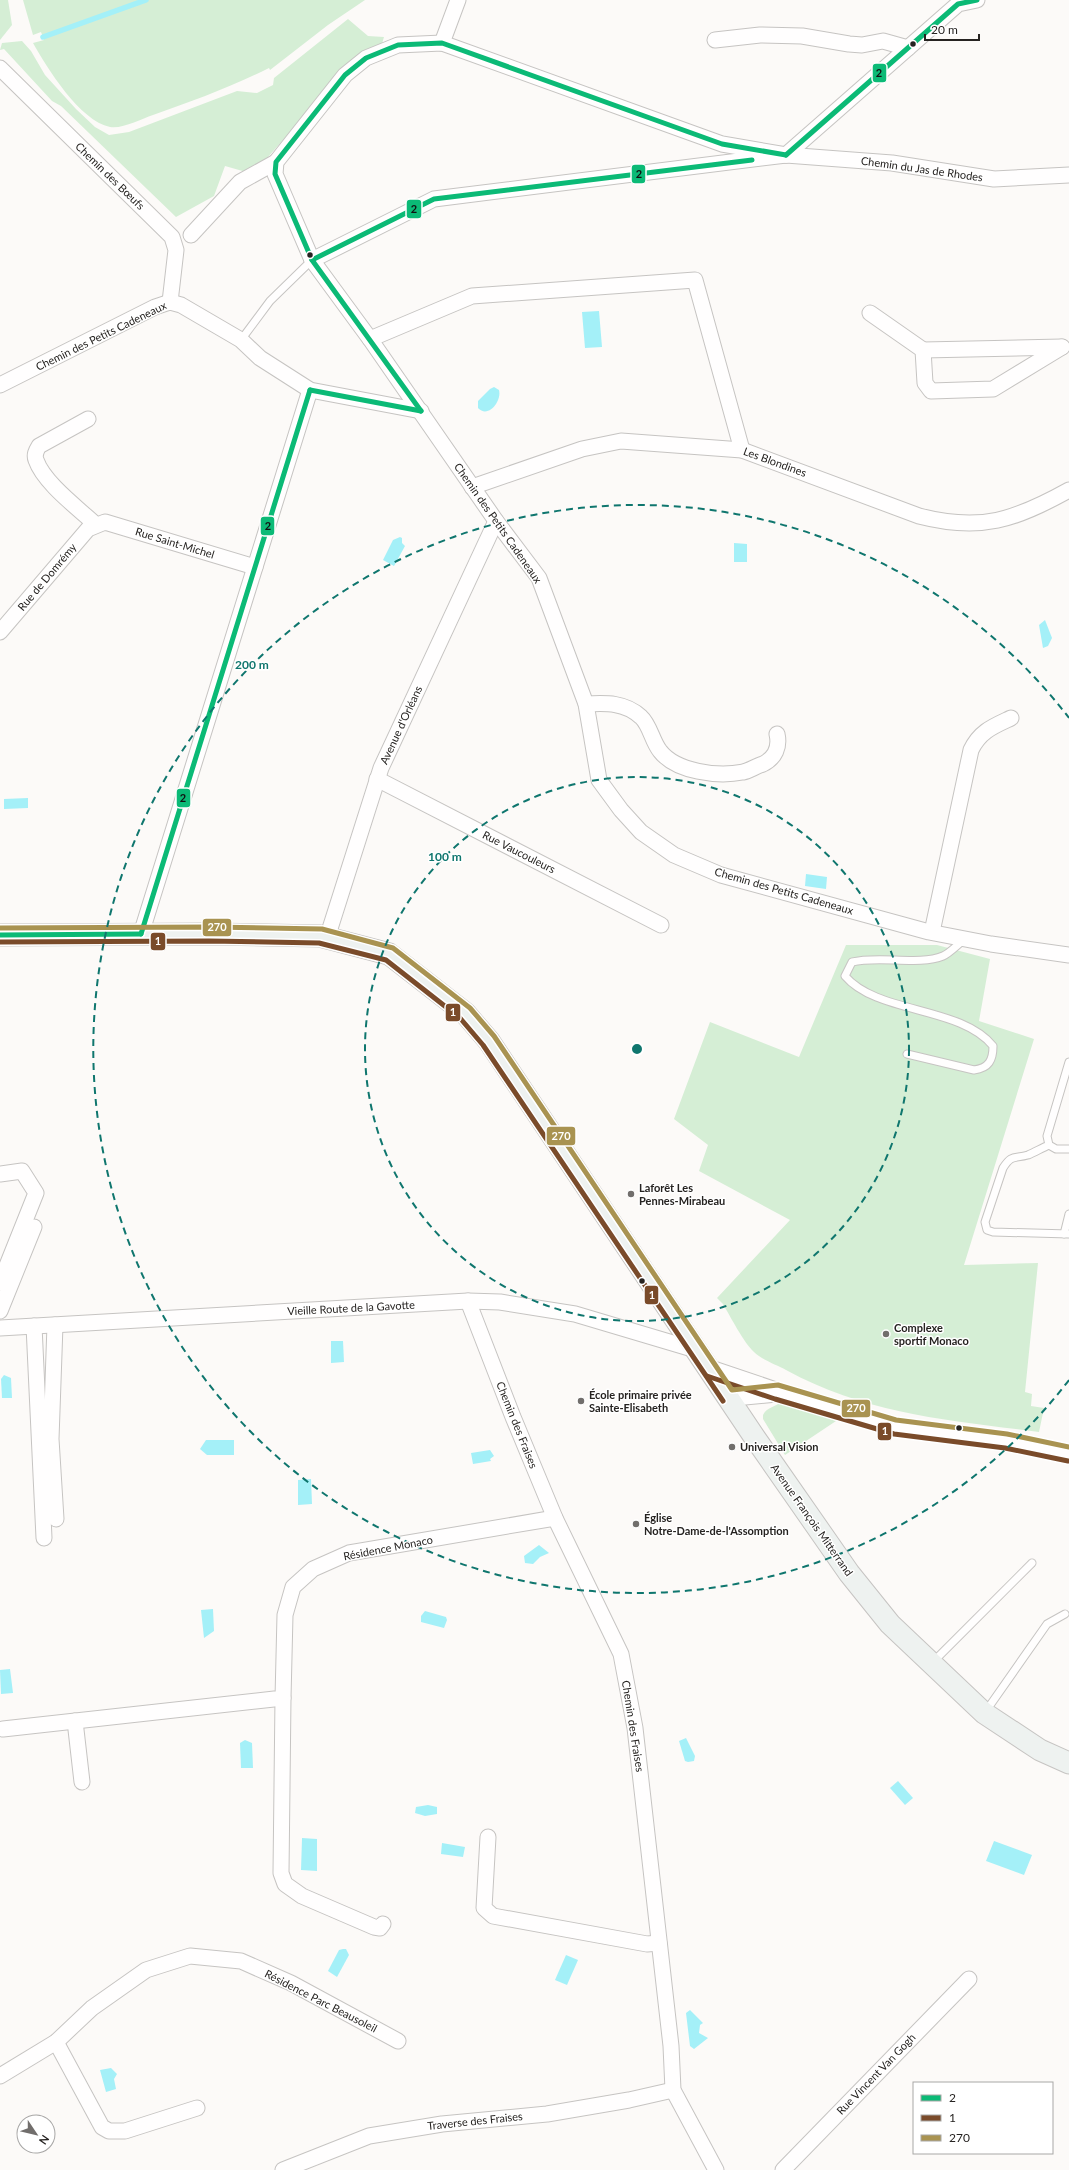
<svg xmlns="http://www.w3.org/2000/svg" width="1069" height="2170" font-family="Lato,sans-serif">
<style>
.green{fill:#d5eed5}
.water{fill:#a4f0f8}
.lines{fill:none;stroke-linecap:round;stroke-linejoin:round}
.stream{stroke:#a4f0f8;stroke-width:5.5}
.service-casing{stroke:#c6c4c2;stroke-width:9}
.minor-casing{stroke:#c6c4c2;stroke-width:17}
.tertiary-casing{stroke:#c6c4c2;stroke-width:20}
.secondary-casing{stroke:#c6c4c2;stroke-width:23}
.service{stroke:#fffefe;stroke-width:7}
.minor{stroke:#fffefe;stroke-width:15}
.tertiary{stroke:#fffefe;stroke-width:18}
.secondary{stroke:#eef2f0;stroke-width:21}
.bus-1-casing{stroke:#fff;stroke-width:8}
.bus-2-casing{stroke:#fff;stroke-width:8}
.bus-3-casing{stroke:#fff;stroke-width:8}
.bus-1{stroke:#0bba76;stroke-width:5}
.bus-2{stroke:#7a4b2a;stroke-width:5}
.bus-3{stroke:#a99351;stroke-width:5}
.ring{fill:none;stroke:#0f766e;stroke-width:2;stroke-dasharray:7 5}
.bus-dot{fill:#262321;stroke:#fff;stroke-width:1.5}
.poi-dot{fill:#716e6c;stroke:#fff;stroke-width:1.5}
.labels{text-anchor:middle;stroke-width:3;stroke-linejoin:round;paint-order:stroke}
.street-label{font-size:11px;fill:#262321;stroke:#fff}
.poi-label{font-size:11px;font-weight:bold;fill:#262321;stroke:#fff;text-anchor:start}
.centre{fill:#0f766e;stroke:#fff;stroke-width:2}
.ring-label{font-size:12px;text-anchor:middle;font-weight:bold;fill:#0f766e;stroke:#fff;stroke-width:3;stroke-linejoin:round;paint-order:stroke}
.line-badge{stroke:#fff;stroke-width:1.5}
.badge-label{font-size:11px;text-anchor:middle;font-weight:bold;fill:#fff}
.pale-badge-label{font-size:11px;text-anchor:middle;font-weight:bold;fill:#111}
</style>
<rect width="100%" height="100%" fill="#fcfaf8"/>
<!-- green -->
<g class="green">
<path d="M0,0H8L12,25L0,40Z"/>
<path d="M23,0H365L328,25L270,70L269,68C231,87 193,101 153,115C141,119 123,129 110,127C80,121 47,68 33,43L44,40L41,32L33,35Z"/>
<path d="M348,19L368,36L384,37L381,47L343,72L268,157L246,172L225,166L214,196L176,217L61,106L52,101L4,49L0,50L2,43L22,41L31,51L45,75L76,109L95,127L109,135L129,132L237,91L257,93L273,85L274,78Z"/>
<path d="M846,945H937L990,959L979,1021L1034,1039L964,1265L1038,1263L1025,1392L1032,1394L1031,1406L1044,1408L1039,1432C948,1420 869,1415 786,1370C777,1365 762,1360 754,1352C744,1343 730,1316 723,1304L717,1298L790,1220L699,1171L708,1145L674,1119L710,1022L799,1057Z"/>
<path d="M781,1402L836,1421L785,1455L763,1419V1415C767,1407 775,1407 781,1402Z"/>
</g>
<!-- water -->
<g class="water">
<path d="M599,311L602,347L585,348L582,312Z"/>
<path d="M494,387L499,390C502,401 488,419 478,408V401L490,389Z"/>
<path d="M400,537L402,538V543L405,546L394,566L383,560L393,540Z"/>
<path d="M734,543L747,544V562H734Z"/>
<path d="M1045,620L1052,638L1048,646L1043,648L1039,625Z"/>
<path d="M28,798V808L4,809V799Z"/>
<path d="M806,874L827,877L826,889L805,886Z"/>
<path d="M331,1341H343L344,1362L331,1363Z"/>
<path d="M4,1375L11,1378L12,1398H2L1,1379Z"/>
<path d="M206,1440H234V1455H207L200,1449Z"/>
<path d="M490,1450L494,1456L490,1459L491,1461L473,1464L471,1453Z"/>
<path d="M311,1479L312,1504L298,1505V1480Z"/>
<path d="M539,1545L549,1553L540,1557L533,1564L525,1563L524,1556Z"/>
<path d="M213,1609L214,1631L204,1638L201,1610Z"/>
<path d="M425,1611L446,1617L447,1620L444,1628L421,1622V1616Z"/>
<path d="M10,1669L13,1693L1,1694L0,1670Z"/>
<path d="M686,1738L695,1756L694,1761L688,1762L685,1761L679,1741Z"/>
<path d="M245,1740L252,1743L253,1768H241L240,1743Z"/>
<path d="M898,1781L913,1798L905,1805L890,1788Z"/>
<path d="M428,1805L437,1807V1814L425,1816L415,1813L416,1807Z"/>
<path d="M302,1838L317,1839V1871L301,1870Z"/>
<path d="M994,1841L1032,1855L1024,1875L986,1861Z"/>
<path d="M442,1843L465,1847L463,1857L441,1854Z"/>
<path d="M343,1949H346L349,1955L337,1977L328,1971L339,1950Z"/>
<path d="M566,1955L578,1960L567,1985L555,1980Z"/>
<path d="M690,2010L703,2023L700,2025L699,2033L708,2038L694,2049L690,2046L686,2013Z"/>
<path d="M111,2068L117,2074L114,2079L116,2089L106,2092L100,2070Z"/>
</g>
<g class="lines">
<!-- stream -->
<path class="stream" d="M43,37L146,0"/>
<!-- service casing -->
<g class="service-casing">
<g id="service">
<path d="M241,340L270,301L312,260"/>
<path d="M907,1054L974,1070C989,1068 993,1060 993,1046C961,1006 877,1014 845,976L852,962C879,955 919,966 943,956C950,953 958,944 965,939"/>
<path d="M1069,1062L1047,1136L1049,1145L1056,1149H1069"/>
<path d="M1049,1145C1042,1148 1035,1152 1028,1155C1014,1159 1012,1154 1003,1168L985,1222L987,1230L993,1232L1069,1234"/>
<path d="M1064,1234L1069,1214"/>
<path d="M933,1662L1032,1563"/>
<path d="M986,1711L1047,1624L1065,1614"/>
</g>
</g>
<!-- minor casing -->
<g class="minor-casing">
<g id="minor">
<path d="M715,40L760,35L802,36L849,44L862,45L883,41L908,48"/>
<path d="M442,43L458,0"/>
<path d="M0,68L172,237L176,250L170,302"/>
<path d="M786,155L722,144L442,43L398,45L366,58L345,75L276,162L275,174L312,260L370,339L496,521L539,578L586,704L599,780L621,810L641,832L674,855L721,875L929,932L991,944L1069,955"/>
<path d="M786,155L958,4L977,0"/>
<path d="M191,235L240,182L276,162"/>
<path d="M312,260L434,199L786,155L892,163L994,179L1069,175"/>
<path d="M870,313L923,350L925,383L931,391L993,389L1062,347"/>
<path d="M370,339L472,296L695,280L742,450"/>
<path d="M923,350L1062,347"/>
<path d="M0,385L155,307L170,302L181,305L241,340L260,358L310,390L421,411"/>
<path d="M88,419L39,446C36,451 34,455 36,460C44,483 78,508 95,524"/>
<path d="M472,487L582,449L621,441L742,450L919,516C981,532 1015,520 1069,490"/>
<path d="M0,632L88,529L105,522L255,567"/>
<path d="M586,704C606,703 625,702 641,717C650,725 652,741 660,751C676,772 718,777 743,772C749,771 756,766 763,764C775,758 780,747 777,734"/>
<path d="M377,779L661,925"/>
<path d="M932,932L971,750C980,731 994,726 1011,718"/>
<path d="M141,934L310,390"/>
<path d="M327,938L381,768L496,521"/>
<path d="M0,1174L22,1171L36,1193L0,1283"/>
<path d="M468,1301L513,1417L555,1518L621,1654L635,1728L671,2046L673,2090L716,2170"/>
<path d="M0,1311L34,1227"/>
<path d="M55,1325L51,1439L56,1519"/>
<path d="M34,1326L44,1538"/>
<path d="M0,1328L468,1301L500,1302L575,1314L696,1350"/>
<path d="M283,1698L281,1873L285,1884L302,1896L374,1927L380,1928L383,1924"/>
<path d="M75,1721L82,1782"/>
<path d="M3,1729L283,1698L285,1615L293,1587L313,1569L349,1553L555,1518"/>
<path d="M488,1837L484,1908L493,1916L647,1944L659,1943"/>
<path d="M56,2042L102,2127L109,2131H125L197,2108"/>
<path d="M0,2076L56,2042L92,2008L146,1970L190,1956L241,1961L291,1983L398,2041"/>
<path d="M283,2170L369,2136L442,2124L547,2114L629,2100L673,2090"/>
<path d="M783,2170L969,1979"/>
</g>
</g>
<!-- tertiary casing -->
<g class="tertiary-casing">
<g id="tertiary">
<path d="M709,1369L777,1392L895,1427L1006,1441L1069,1454"/>
<path d="M729,1397L771,1393"/>
</g>
</g>
<!-- secondary casing -->
<g class="secondary-casing">
<path id="secondary" d="M0,935L209,934L320,936L389,954L465,1013L489,1041L755,1438L849,1573L890,1624L984,1713L1040,1750L1069,1763"/>
</g>
<!-- service -->
<use href="#service" class="service"/>
<!-- minor -->
<use href="#minor" class="minor"/>
<!-- tertiary -->
<use href="#tertiary" class="tertiary"/>
<!-- secondary -->
<use href="#secondary" class="secondary"/>
<!-- bus-1 casing -->
<g class="bus-1-casing">
<g id="bus-1">
<path d="M786,155L958,4L977,0"/>
<path d="M312,260L434,199L752,160"/>
<path d="M310,390L421,411"/>
<path d="M421,411L312,260L275,174L276,162L345,75L366,58L398,45L442,43L722,144L786,155"/>
<path d="M141,934L310,390"/>
<path d="M0,935L141,934"/>
</g>
</g>
<!-- bus-2 casing -->
<g class="bus-2-casing">
<g id="bus-2">
<path d="M0,942L209,941L319,943L386,960L460,1018L483,1045L723,1401"/>
<path d="M707,1376L775,1399L894,1434L1005,1448L1068,1461"/>
</g>
</g>
<!-- bus-3 casing -->
<g class="bus-3-casing">
<path id="bus-3" d="M0,928L209,927L322,929L393,948L470,1008L494,1036L732,1390L778,1385L896,1420L1007,1434L1069,1447"/>
</g>
<!-- bus-1 -->
<use href="#bus-1" class="bus-1"/>
<!-- bus-2 -->
<use href="#bus-2" class="bus-2"/>
<!-- bus-3 -->
<use href="#bus-3" class="bus-3"/>
</g>
<!-- distance rings -->
<g class="ring">
<circle cx="637" cy="1049" r="272"/>
<path d="M1069 1380A544 544 0 1 1 1069 718"/>
</g>
<!-- markers -->
<g class="bus-dot">
<circle cx="913" cy="44" r="3.5"/>
<circle cx="310" cy="255" r="3.5"/>
<circle cx="642" cy="1281" r="3.5"/>
<circle cx="959" cy="1428" r="3.5"/>
</g>
<g class="poi-dot">
<circle cx="631" cy="1194" r="4"/>
<circle cx="886" cy="1334" r="4"/>
<circle cx="581" cy="1401" r="4"/>
<circle cx="732" cy="1447" r="4"/>
<circle cx="636" cy="1524" r="4"/>
</g>
<g class="labels">
<!-- street labels -->
<g class="street-label">
<text transform="translate(922 169) rotate(8)" y="4">Chemin du Jas de Rhodes</text>
<text transform="translate(110 176) rotate(44)" y="4">Chemin des Bœufs</text>
<text transform="translate(101 336) rotate(-26)" y="4">Chemin des Petits Cadeneaux</text>
<text transform="translate(775 462) rotate(20)" y="4">Les Blondines</text>
<text transform="translate(498 523) rotate(55)" y="4">Chemin des Petits Cadeneaux</text>
<text transform="translate(175 543) rotate(17)" y="4">Rue Saint-Michel</text>
<text transform="translate(47 577) rotate(-50)" y="4">Rue de Domrémy</text>
<text transform="translate(401 725) rotate(-65)" y="4">Avenue d'Orléans</text>
<text transform="translate(519 852) rotate(27)" y="4">Rue Vaucouleurs</text>
<text transform="translate(784 891) rotate(16)" y="4">Chemin des Petits Cadeneaux</text>
<text transform="translate(351 1308) rotate(-3)" y="4">Vieille Route de la Gavotte</text>
<text transform="translate(517 1425) rotate(68)" y="4">Chemin des Fraises</text>
<text transform="translate(812 1520) rotate(55)" y="4">Avenue François Mitterrand</text>
<text transform="translate(388 1548) rotate(-11)" y="4">Résidence Monaco</text>
<text transform="translate(633 1726) rotate(81)" y="4">Chemin des Fraises</text>
<text transform="translate(321 2001) rotate(27)" y="4">Résidence Parc Beausoleil</text>
<text transform="translate(876 2074) rotate(-46)" y="4">Rue Vincent Van Gogh</text>
<text transform="translate(475 2121) rotate(-6)" y="4">Traverse des Fraises</text>
</g>
<!-- poi labels -->
<g class="poi-label">
<text x="639" y="1192">Laforêt Les<tspan x="639" dy="13">Pennes-Mirabeau</tspan></text>
<text x="894" y="1332">Complexe<tspan x="894" dy="13">sportif Monaco</tspan></text>
<text x="589" y="1399">École primaire privée<tspan x="589" dy="13">Sainte-Elisabeth</tspan></text>
<text x="740" y="1451">Universal Vision</text>
<text x="644" y="1522">Église<tspan x="644" dy="13">Notre-Dame-de-l'Assomption</tspan></text>
</g>
</g>
<circle cx="637" cy="1049" r="6" class="centre"/>
<g class="ring-label">
<text x="252" y="669">200 m</text>
<text x="445" y="861">100 m</text>
</g>
<g class="line-badge">
<rect x="872" y="63" width="15" height="20" rx="4" fill="#0bba76"/>
<rect x="631" y="164" width="15" height="20" rx="4" fill="#0bba76"/>
<rect x="406" y="199" width="16" height="20" rx="4" fill="#0bba76"/>
<rect x="260" y="516" width="15" height="20" rx="4" fill="#0bba76"/>
<rect x="176" y="788" width="15" height="20" rx="4" fill="#0bba76"/>
<rect x="202" y="918" width="30" height="19" rx="4" fill="#a99351"/>
<rect x="150" y="932" width="16" height="19" rx="4" fill="#7a4b2a"/>
<rect x="445" y="1003" width="16" height="19" rx="4" fill="#7a4b2a"/>
<rect x="546" y="1126" width="30" height="20" rx="4" fill="#a99351"/>
<rect x="644" y="1285" width="15" height="20" rx="4" fill="#7a4b2a"/>
<rect x="841" y="1399" width="30" height="19" rx="4" fill="#a99351"/>
<rect x="877" y="1422" width="15" height="19" rx="4" fill="#7a4b2a"/>
</g>
<g class="badge-label">
<text x="217" y="931">270</text>
<text x="158" y="945">1</text>
<text x="453" y="1016">1</text>
<text x="561" y="1140">270</text>
<text x="652" y="1299">1</text>
<text x="856" y="1412">270</text>
<text x="885" y="1435">1</text>
</g>
<g class="pale-badge-label">
<text x="879" y="77">2</text>
<text x="639" y="178">2</text>
<text x="414" y="213">2</text>
<text x="268" y="530">2</text>
<text x="183" y="802">2</text>
</g>
<!-- legend -->
<rect x="913" y="2082" width="140" height="72" fill="#ffffff" stroke="#a8a7a6"/>
<rect x="921" y="2095" width="20" height="6" fill="#0bba76" stroke="#a8a7a6"/>
<text x="949" y="2102" font-size="12" fill="#262321">2</text>
<rect x="921" y="2115" width="20" height="6" fill="#7a4b2a" stroke="#a8a7a6"/>
<text x="949" y="2122" font-size="12" fill="#262321">1</text>
<rect x="921" y="2135" width="20" height="6" fill="#a99351" stroke="#a8a7a6"/>
<text x="949" y="2142" font-size="12" fill="#262321">270</text>
<!-- north arrow -->
<g transform="translate(36 2134) rotate(125)"><circle r="19" fill="#ffffff" stroke="#a8a7a6"/>
<path d="M0-3L7 15L0 10L-7 15Z" fill="#716e6c"/>
<text y="-6" font-size="11" font-weight="bold" text-anchor="middle" fill="#262321">N</text>
</g>
<!-- scale -->
<path d="M925 34v6h54v-6" fill="none" stroke="#262321" stroke-width="2"/>
<text x="931" y="34" font-size="12" fill="#262321" stroke="#ffffff" stroke-width="3" paint-order="stroke">20 m</text>
</svg>
